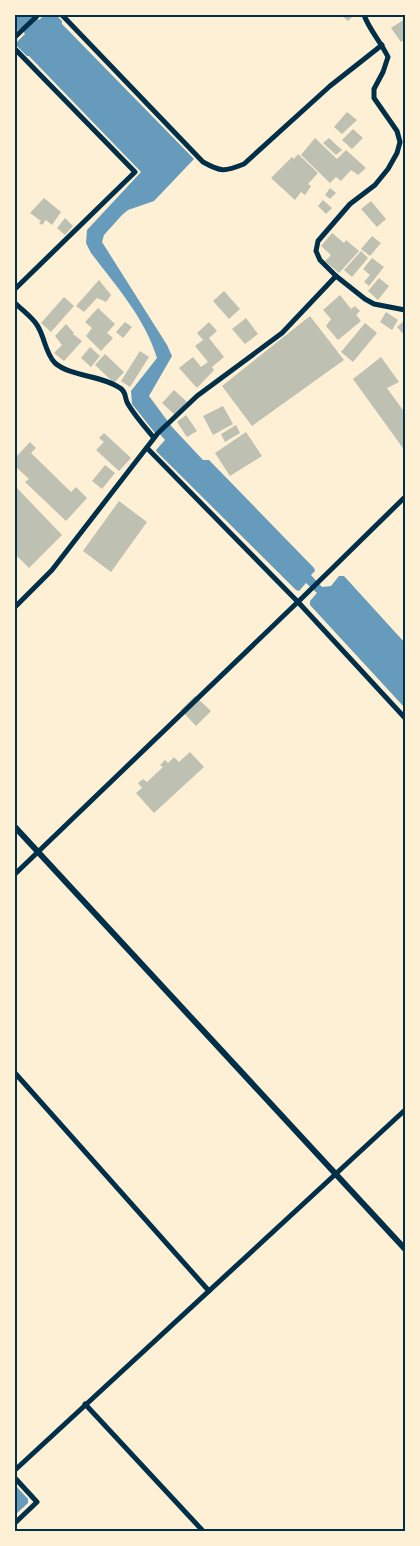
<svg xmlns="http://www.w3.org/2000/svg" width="420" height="1546" font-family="'Nunito Sans',sans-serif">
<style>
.water{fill:#669bbc}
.building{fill:#bec0b2}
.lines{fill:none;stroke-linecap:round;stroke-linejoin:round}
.minor{stroke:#003049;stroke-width:5}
.tertiary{stroke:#003049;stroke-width:6}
.neatline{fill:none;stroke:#003049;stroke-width:2}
</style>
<rect width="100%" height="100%" fill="#fdf0d5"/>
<!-- water -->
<g class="water">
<path d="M15,15H35L39,20L44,15H56L62,21V24L194,159L154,201L128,210L122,215L104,235L102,242L167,345L172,356L149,396L172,427L203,460H209L314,568L315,571L311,575L322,587L331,586L339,576H344L405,643V708L310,605V601L317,593L306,583L299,591L296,590L157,452L156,450L165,440L157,431L155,433L132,404L131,391L157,358C145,318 116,286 91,253L86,243L87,230L141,172L29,56H27L17,46V42L25,34L21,28L15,32Z"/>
<path d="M15,1485L28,1499V1503L15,1515Z"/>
</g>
<!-- building -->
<g class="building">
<path d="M341,15H354L348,21Z"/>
<path d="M405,19V39L401,42L391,28Z"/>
<path d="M347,112L357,120L342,134L334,127Z"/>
<path d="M353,129L363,138L352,149L342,140Z"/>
<path d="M315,138L337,159L346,150L366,168L358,175L351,170L341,181L336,177L330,183L301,155Z"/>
<path d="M329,138L342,150L336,155L323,143Z"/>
<path d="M298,154L318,173L308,184L311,186L305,195L301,192L295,200L271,178L292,157L294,159Z"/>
<path d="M330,188L336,193L330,199L325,195Z"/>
<path d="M44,198L61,212L52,225L46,220L42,225L39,223L41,221L30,213Z"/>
<path d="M323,200L332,208L326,214L318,206Z"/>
<path d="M371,201L386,219L377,227L361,209Z"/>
<path d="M65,218L73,226L65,235L57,228Z"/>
<path d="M332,233L344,243L346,240L359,251L339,273L325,261L331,255L321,246Z"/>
<path d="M372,236L381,243L370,256L361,249Z"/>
<path d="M361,251L368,258L352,277L344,270Z"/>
<path d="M372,258L384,267L369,286L364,282L370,275L363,269Z"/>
<path d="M379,278L389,286L378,300L368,291Z"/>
<path d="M99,280L111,295L106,302L97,298L84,312L76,306Z"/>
<path d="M224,291L240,309L229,319L213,301Z"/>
<path d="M340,295L351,309L355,306L360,311L356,315L361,321L338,340L326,326L331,319L323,310Z"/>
<path d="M64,297L74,306L51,332L41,323Z"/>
<path d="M98,308L115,324L107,333L113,338L101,351L86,336L92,328L85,322Z"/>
<path d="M386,312L398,320L392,330L380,322Z"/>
<path d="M310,316L344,360L252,426L222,386Z"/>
<path d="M246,318L258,334L245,344L232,329Z"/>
<path d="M405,320V336L397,327Z"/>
<path d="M125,322L132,327L123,338L116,332Z"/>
<path d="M209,322L217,331L209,338L224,357L212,367L214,370L197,388L179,368L193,357L201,367L208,362L195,346L203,340L197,333Z"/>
<path d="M365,323L377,333L353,362L341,352Z"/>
<path d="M66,324L74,333L73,334L82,341L64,361L54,353L62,345L55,336Z"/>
<path d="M90,347L100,356L91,367L81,358Z"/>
<path d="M140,351L149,357L130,387L121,381Z"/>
<path d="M105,354L124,372L114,383L95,365Z"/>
<path d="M381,357L399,382L387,388L405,413V451L353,379Z"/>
<path d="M174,390L187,402L175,415L162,403Z"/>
<path d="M223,406L233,424L213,435L203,416Z"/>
<path d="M186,415L197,431L187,437L177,422Z"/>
<path d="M236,425L240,433L225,442L221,434Z"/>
<path d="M246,432L262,456L230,476L215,453Z"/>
<path d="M104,433L131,458L119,471L96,450L104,442L99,438Z"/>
<path d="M30,442L36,448L31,453L71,492L76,487L87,498L66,521L25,482L29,479L15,466V458Z"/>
<path d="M105,465L115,473L102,489L92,481Z"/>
<path d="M15,486L62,535L29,568L15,554Z"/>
<path d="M119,501L147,522L111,572L83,551Z"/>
<path d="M195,696L211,711L196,726L181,710Z"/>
<path d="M190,752L204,767L154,813L136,793L142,788L138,783L143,779L147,782L163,767L160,765L165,760L168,763L174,757L179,762Z"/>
</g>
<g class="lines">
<!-- minor -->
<g class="minor">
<path d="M62,15L203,162C221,172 224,172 244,164L330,86L382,45"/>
<path d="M364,15C370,31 381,42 388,57L383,72L374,89V98L397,131L400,142L397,153L388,169L375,185L350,204L318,241L316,251L320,260L336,276L365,299L374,304L405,310"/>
<path d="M15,37L38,15"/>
<path d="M15,49L135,172L15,289"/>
<path d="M15,303C22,310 32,317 37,325C45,337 45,353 55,363C71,377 102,375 120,388C127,392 124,398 128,404C135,416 145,427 154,438"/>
<path d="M147,448L298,602L405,718"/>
<path d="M15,607L52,570L158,433L197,396L282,333L336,276"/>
<path d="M15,874L303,597L405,497"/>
<path d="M15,1073L209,1291"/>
<path d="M85,1404L203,1531"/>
<path d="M15,1470L405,1110"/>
<path d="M15,1478L37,1502L15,1523"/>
</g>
<!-- tertiary -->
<path class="tertiary" d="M15,827L405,1249"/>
</g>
<!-- border -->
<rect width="420" height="1546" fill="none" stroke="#fdf0d5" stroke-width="32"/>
<rect x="16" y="16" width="388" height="1514" class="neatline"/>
</svg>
